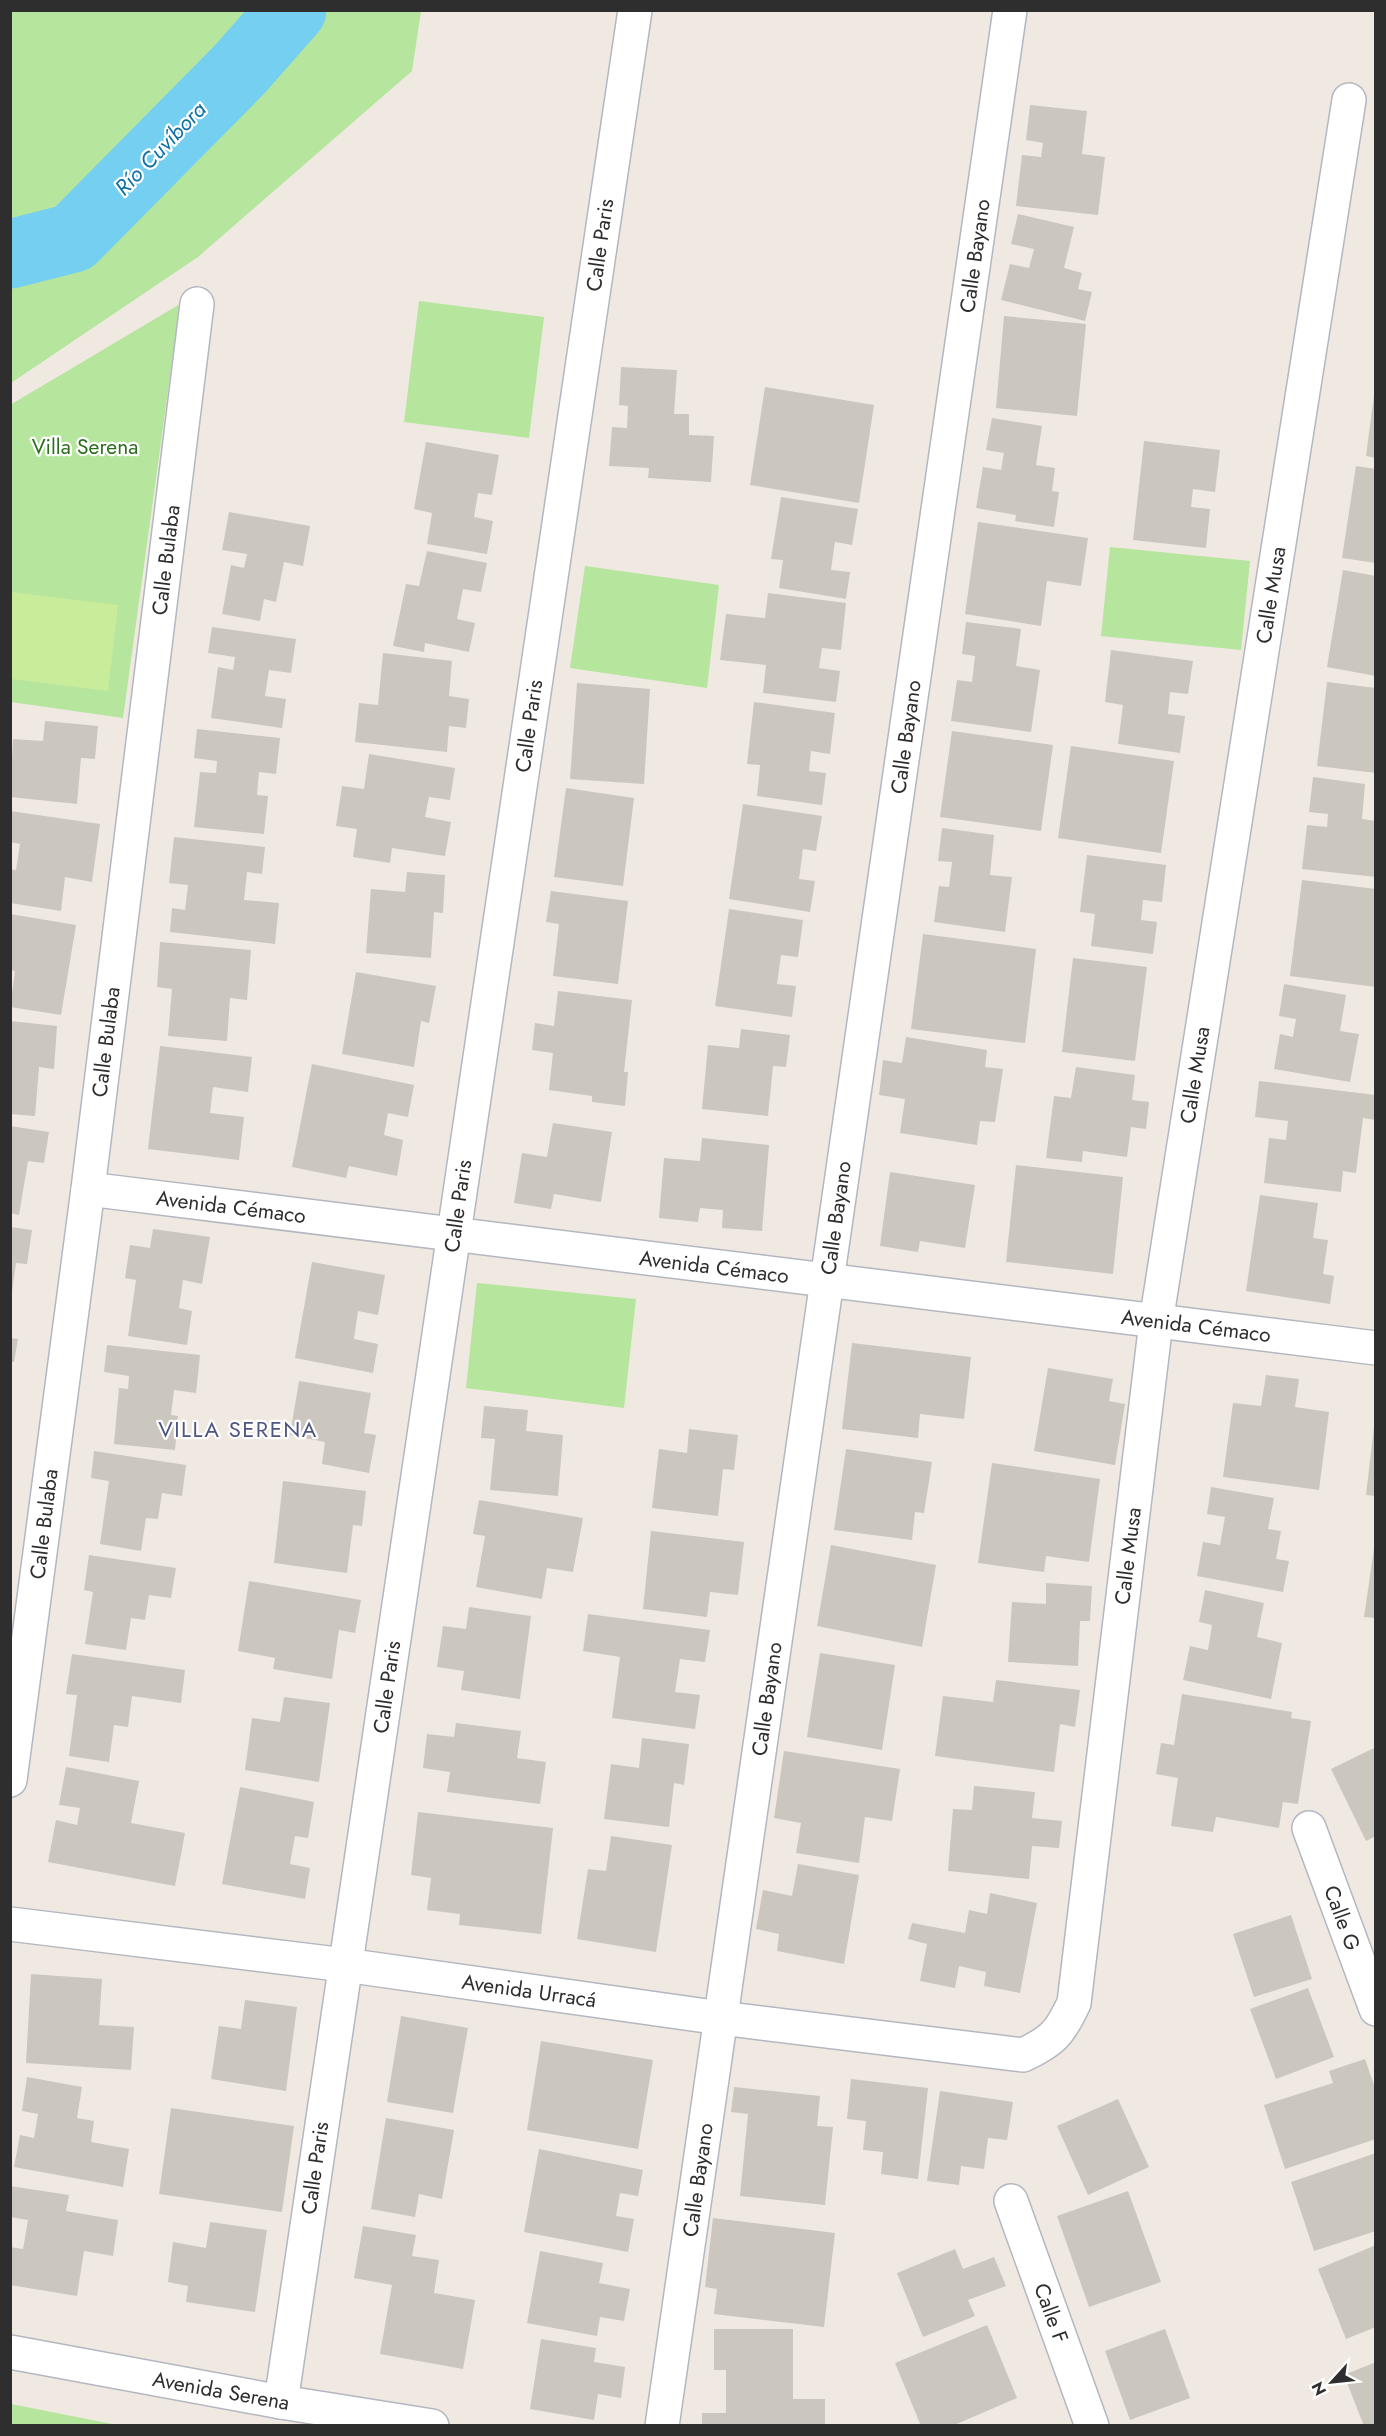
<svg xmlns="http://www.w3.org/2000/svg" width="1386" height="2436" font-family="Jost,sans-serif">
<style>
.green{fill:#b6e59e}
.pitch{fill:#c9ec9a}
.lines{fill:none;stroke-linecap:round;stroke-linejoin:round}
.river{stroke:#75cff0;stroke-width:69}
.building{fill:#cbc7bf}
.minor-casing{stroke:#b4b7c1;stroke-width:36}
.minor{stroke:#fff;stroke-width:33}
.labels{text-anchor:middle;stroke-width:4.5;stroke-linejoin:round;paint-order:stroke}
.street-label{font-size:21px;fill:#2e2e2e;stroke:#fff}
.park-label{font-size:21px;fill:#2c6e1b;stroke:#fff}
.water-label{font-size:22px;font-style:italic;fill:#0d6fa3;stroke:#fff}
.neighbourhood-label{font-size:22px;letter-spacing:1.5px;fill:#4d5680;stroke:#fff}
</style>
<rect width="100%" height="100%" fill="#efe9e1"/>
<!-- green -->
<g class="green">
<path d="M11,10H421V11L412,71L198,257L11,383Z"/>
<path d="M419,301L544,317L529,438L404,422Z"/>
<path d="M180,304L123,718L11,702L10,405Z"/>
<path d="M1110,547L1250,561L1241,650L1101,636Z"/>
<path d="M585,566L719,585L707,688L570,668Z"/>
<path d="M477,1283L636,1299L624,1408L466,1388Z"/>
<path d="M11,2404L117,2425H11Z"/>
</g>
<!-- pitch -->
<path class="pitch" d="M11,592L118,605L108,691L11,679Z"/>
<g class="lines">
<!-- river -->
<path class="river" d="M10,254L73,238L240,69L292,10"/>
</g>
<!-- building -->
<g class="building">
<path d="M1030,105L1087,111L1082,154L1105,157L1098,215L1016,206L1022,155L1041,157L1043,143L1026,140Z"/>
<path d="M1018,214L1074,227L1064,268L1082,273L1078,289L1092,292L1085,321L1001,300L1010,264L1029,268L1034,249L1011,244Z"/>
<path d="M1004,316L1086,324L1077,416L996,408Z"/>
<path d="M621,367L677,370L674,414H689V435L714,436L711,482L648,478L649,468L609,466L612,427L627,428L628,406L619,405Z"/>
<path d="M765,387L874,405L859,503L750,485Z"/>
<path d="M1374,395H1376V458L1366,456Z"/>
<path d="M992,418L1042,426L1036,465L1055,468L1052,491L1059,492L1054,527L1015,521L1016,515L976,508L983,467L1001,470L1004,453L986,450Z"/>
<path d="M1144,441L1220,450L1215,492L1193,489L1191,507L1210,509L1206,548L1133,540Z"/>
<path d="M426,442L499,455L492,495L478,493L474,517L493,521L487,554L427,544L432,513L414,509Z"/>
<path d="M1356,466L1376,469V563L1342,558Z"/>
<path d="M781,497L858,509L852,545L835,542L831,570L850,572L846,599L779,588L783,560L771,559Z"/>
<path d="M229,512L310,526L303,566L284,562L276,602L264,599L260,621L222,614L231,565L244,568L247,554L222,550Z"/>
<path d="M978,522L1088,538L1081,586L1047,581L1041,626L965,614Z"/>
<path d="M427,551L487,563L481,592L463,589L457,619L475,623L469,652L425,643L424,652L393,646L406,584L419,586Z"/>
<path d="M1343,570L1376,576V676L1327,667Z"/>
<path d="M768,593L846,603L841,650L822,648L819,668L840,671L836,702L763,693L766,665L720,660L726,614L765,618Z"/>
<path d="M966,622L1021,629L1016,666L1040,670L1031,732L951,721L957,680L972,682L975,656L962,654Z"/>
<path d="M212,627L296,639L291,673L269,670L265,696L286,699L282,728L211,718L218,667L233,670L235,657L208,653Z"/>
<path d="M1111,650L1193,661L1188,694L1170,692L1168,714L1185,716L1180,753L1118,744L1123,705L1105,702Z"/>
<path d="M383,653L452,661L449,696L469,699L466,728L449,726L447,752L355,742L359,703L378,705Z"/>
<path d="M1327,682L1376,688V773L1317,766Z"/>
<path d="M577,683L650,689L644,784L570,779Z"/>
<path d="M754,702L835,713L830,754L811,751L809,771L826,773L822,805L757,796L760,765L747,764Z"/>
<path d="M45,721L98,726L95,759L81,758L77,804L10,797L13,739L43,741Z"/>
<path d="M197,729L280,738L276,774L259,772L257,795L268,796L264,834L194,827L200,772L216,773L217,761L194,758Z"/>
<path d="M952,731L1053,745L1041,831L940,817Z"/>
<path d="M1071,746L1174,761L1161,853L1058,838Z"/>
<path d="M369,754L455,768L450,800L429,797L425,817L451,822L445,856L392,848L390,863L353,857L357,829L336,826L342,786L364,789Z"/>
<path d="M1313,777L1365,784L1362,819L1376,821V877L1302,869L1307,825L1327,827L1328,814L1309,812Z"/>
<path d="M566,788L634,798L623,886L554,877Z"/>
<path d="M743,804L822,816L816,851L803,849L799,879L815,881L810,912L729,899Z"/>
<path d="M10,811L100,824L92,882L65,877L61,911L10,903V869L16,870L20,844L10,842Z"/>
<path d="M942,828L994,835L990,875L1012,877L1005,932L934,922L939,886L949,887L952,862L938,861Z"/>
<path d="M174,837L265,847L262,874L247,872L244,900L279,903L275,944L170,932L172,908L185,910L188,885L169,883Z"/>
<path d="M1087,855L1166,865L1162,902L1143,900L1141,920L1157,922L1153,954L1091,946L1095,914L1080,912Z"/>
<path d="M407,872L445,875L443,913L434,912L431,958L366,953L371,889L405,892Z"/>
<path d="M1302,880L1376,889V987L1290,976Z"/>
<path d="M551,891L628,901L618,984L553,976L559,924L546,922Z"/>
<path d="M729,909L803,920L798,957L781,955L777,984L796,986L792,1017L715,1006Z"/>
<path d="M10,914L76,925L61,1015L10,1007L15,971L10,970Z"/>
<path d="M923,934L1036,949L1025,1043L911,1029Z"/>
<path d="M160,942L251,950L247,1000L230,998L227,1041L168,1036L172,989L157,987Z"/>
<path d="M1073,958L1147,967L1135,1061L1062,1052Z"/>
<path d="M356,972L436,986L429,1023L421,1021L414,1067L342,1054Z"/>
<path d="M1284,984L1346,995L1340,1031L1359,1034L1350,1082L1274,1069L1280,1034L1293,1037L1296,1019L1279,1016Z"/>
<path d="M558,991L632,1000L624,1072H628L625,1106L592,1102V1096L549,1090L553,1053L532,1050L535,1023L554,1026Z"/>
<path d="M10,1021L57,1026L54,1069L39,1067L35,1116L10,1114Z"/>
<path d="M741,1029L790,1035L786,1067L773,1066L768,1116L702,1109L708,1045L739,1048Z"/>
<path d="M906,1037L987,1050L985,1067L1003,1069L995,1122L980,1121L977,1145L900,1133L905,1099L879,1095L883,1060L902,1063Z"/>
<path d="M160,1046L252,1057L248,1092L213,1087L210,1113L244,1117L239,1160L148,1149Z"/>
<path d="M312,1064L414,1085L408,1117L388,1113L384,1135L403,1140L397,1176L349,1166L346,1178L292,1167Z"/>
<path d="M1076,1067L1135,1075L1132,1100L1149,1102L1146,1129L1131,1127L1127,1157L1083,1151L1082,1162L1046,1158L1054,1096L1071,1098Z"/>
<path d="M1259,1081L1376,1095V1120L1363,1118L1356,1173L1343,1171L1341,1192L1264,1183L1269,1138L1286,1140L1288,1121L1255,1117Z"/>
<path d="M553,1123L612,1132L601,1202L554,1194L551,1209L514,1203L522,1153L547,1157Z"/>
<path d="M10,1126L49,1132L44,1163L28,1161L19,1215L10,1213Z"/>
<path d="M702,1138L769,1145L762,1231L722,1228L723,1210L700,1208L698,1222L659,1218L664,1158L700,1161Z"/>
<path d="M1016,1165L1123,1177L1113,1274L1006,1262Z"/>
<path d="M890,1172L975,1185L965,1248L920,1241L918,1252L880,1246Z"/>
<path d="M1260,1195L1318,1203L1313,1238L1328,1240L1323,1274L1334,1276L1330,1304L1246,1291Z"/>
<path d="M10,1227L32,1230L27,1264L16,1263L12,1292Z"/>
<path d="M153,1229L210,1237L202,1284L183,1280L179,1308L192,1311L187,1345L128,1336L136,1280L125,1278L130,1245L150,1248Z"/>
<path d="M312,1262L385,1275L378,1315L358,1311L354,1339L378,1344L373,1373L295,1358Z"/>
<path d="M10,1338L18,1339L14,1362H10Z"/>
<path d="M852,1343L971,1357L964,1419L920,1414L918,1438L842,1429Z"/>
<path d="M107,1345L200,1355L196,1393L174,1390L171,1415L178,1416L175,1450L114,1444L119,1388L128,1389L129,1376L104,1372Z"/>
<path d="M1048,1368L1113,1379L1109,1401L1125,1404L1115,1465L1034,1451Z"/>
<path d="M1266,1375L1299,1379L1295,1407L1329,1412L1319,1490L1223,1477L1233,1403L1261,1406Z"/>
<path d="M299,1381L371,1393L364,1433L376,1435L369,1473L322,1464L325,1442L290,1435Z"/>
<path d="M484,1406L528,1410L526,1431L563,1435L558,1496L490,1490L495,1439L481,1438Z"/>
<path d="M1374,1426H1376V1496L1366,1495Z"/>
<path d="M689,1429L738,1435L734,1470L723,1469L718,1516L652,1508L659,1449L687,1453Z"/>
<path d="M846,1449L932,1462L924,1513L915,1512L912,1540L834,1530Z"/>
<path d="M94,1451L186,1465L182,1496L162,1493L158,1519L146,1518L141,1551L100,1544L109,1481L91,1478Z"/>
<path d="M992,1463L1100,1479L1089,1562L1046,1556L1044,1572L978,1563Z"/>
<path d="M283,1481L366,1491L362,1526L353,1525L347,1573L274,1563Z"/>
<path d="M1211,1487L1274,1498L1268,1529L1281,1531L1276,1559L1289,1561L1283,1592L1197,1576L1203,1542L1220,1545L1225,1517L1207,1514Z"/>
<path d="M479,1500L583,1518L573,1572L547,1568L542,1599L476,1587L485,1536L473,1534Z"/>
<path d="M651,1531L744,1542L738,1595L710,1592L707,1617L643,1609Z"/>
<path d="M831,1545L936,1565L922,1647L817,1626Z"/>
<path d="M1374,1548H1376V1618L1364,1617Z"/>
<path d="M89,1555L176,1568L171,1598L149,1595L145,1620L131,1618L126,1650L85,1644L93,1592L84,1590Z"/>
<path d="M249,1581L361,1600L355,1633L339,1630L332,1679L273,1669L275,1658L238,1651Z"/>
<path d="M1046,1583L1092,1586L1090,1621H1080L1078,1666L1008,1662L1012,1602L1046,1604Z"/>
<path d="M1205,1590L1264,1603L1257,1637L1282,1643L1271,1699L1183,1680L1190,1646L1208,1650L1212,1625L1199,1622Z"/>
<path d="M469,1607L531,1616L520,1699L461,1690L464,1671L437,1667L443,1626L466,1629Z"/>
<path d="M588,1614L710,1630L705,1662L680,1659L675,1692L700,1695L695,1729L612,1718L620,1657L583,1651Z"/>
<path d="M820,1653L895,1665L882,1750L807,1737Z"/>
<path d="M72,1654L185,1670L181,1703L132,1696L128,1727L114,1725L109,1762L69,1756L77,1695L66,1694Z"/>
<path d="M996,1680L1080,1690L1075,1727L1060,1724L1054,1772L935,1756L943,1696L993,1702Z"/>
<path d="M1182,1694L1292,1712L1291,1718L1311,1721L1298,1804L1283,1802L1279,1828L1216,1817L1213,1832L1171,1826L1178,1778L1156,1774L1161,1743L1174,1745Z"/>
<path d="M284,1697L330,1703L319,1782L245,1770L252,1718L280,1722Z"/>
<path d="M456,1723L521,1731L517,1758L546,1762L540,1804L447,1792L450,1772L423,1768L427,1734L454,1737Z"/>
<path d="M642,1738L689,1744L684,1785L674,1783L669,1827L604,1819L611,1764L639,1768Z"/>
<path d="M1376,1747V1836L1366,1841L1331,1769Z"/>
<path d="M784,1751L900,1769L892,1821L865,1817L859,1863L796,1853L801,1823L774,1818Z"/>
<path d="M66,1767L139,1781L131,1823L185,1833L175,1886L48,1862L56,1820L77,1825L80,1808L59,1805Z"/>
<path d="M974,1786L1035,1792L1032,1818L1062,1821L1059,1848L1032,1846L1029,1879L948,1871L953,1809L972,1810Z"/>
<path d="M240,1787L314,1802L308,1838L295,1836L290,1864L310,1868L305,1899L222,1884Z"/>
<path d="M418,1812L553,1828L541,1934L459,1925L460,1914L427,1910L431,1878L411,1875Z"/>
<path d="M611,1836L672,1845L656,1952L577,1939L588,1869L606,1871Z"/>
<path d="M798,1864L859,1875L844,1964L777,1951L779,1934L756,1929L763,1890L792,1896Z"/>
<path d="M990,1893L1037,1903L1020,1993L984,1986L986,1972L959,1966L955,1988L920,1981L927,1944L908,1939L912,1923L965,1933L969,1910L987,1914Z"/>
<path d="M1291,1915L1312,1979L1254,1997L1233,1934Z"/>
<path d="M31,1974L102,1979L99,2025L134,2027L131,2070L26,2063Z"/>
<path d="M1308,1988L1334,2057L1276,2079L1250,2009Z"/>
<path d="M245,2000L297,2007L286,2091L211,2079L219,2026L241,2029Z"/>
<path d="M401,2016L468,2028L453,2113L387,2102Z"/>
<path d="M541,2041L653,2060L638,2149L527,2130Z"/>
<path d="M1365,2059L1376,2091V2139L1285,2169L1264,2105L1333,2083L1329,2071Z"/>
<path d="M27,2077L82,2087L77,2118L94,2121L91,2142L129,2149L123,2187L14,2167L20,2135L34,2138L38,2114L22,2111Z"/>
<path d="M851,2079L928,2088L918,2179L881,2174L883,2152L863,2150L866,2121L847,2119Z"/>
<path d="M734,2087L820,2096L817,2126L833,2127L825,2205L740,2196L748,2114L731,2112Z"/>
<path d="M940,2091L1013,2102L1007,2140L988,2138L984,2169L961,2166L959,2185L927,2181Z"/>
<path d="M1118,2099L1149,2167L1088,2195L1057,2126Z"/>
<path d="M171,2108L294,2126L282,2212L159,2194Z"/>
<path d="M386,2118L454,2130L442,2199L419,2194L415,2217L371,2209Z"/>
<path d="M539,2149L643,2170L638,2196L620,2193L616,2216L634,2219L628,2252L524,2232Z"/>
<path d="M1376,2153V2231L1314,2251L1291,2182Z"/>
<path d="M10,2186L69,2195L66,2211L118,2220L113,2256L84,2251L77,2296L10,2285V2247L23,2249L28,2220L10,2217Z"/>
<path d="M1128,2191L1161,2282L1089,2307L1057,2216Z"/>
<path d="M713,2218L835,2233L824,2327L714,2314L717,2289L705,2287Z"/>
<path d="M210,2222L267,2230L255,2312L186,2302L188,2286L168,2282L173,2242L206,2248Z"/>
<path d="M363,2226L416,2235L412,2256L439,2260L434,2293L475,2300L463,2369L380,2354L392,2285L354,2278Z"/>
<path d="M1376,2245V2327L1346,2339L1318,2269Z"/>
<path d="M955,2249L963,2269L994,2257L1006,2286L968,2300L975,2316L923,2337L897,2273Z"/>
<path d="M540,2251L603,2263L599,2283L630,2289L624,2321L600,2317L597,2336L527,2323Z"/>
<path d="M987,2325L1017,2398L952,2426H921L895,2363Z"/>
<path d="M714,2329H793V2399H825V2426H702V2413H726V2370H714Z"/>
<path d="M1165,2329L1190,2398L1130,2420L1105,2351Z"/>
<path d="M541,2339L596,2348L594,2362L625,2367L621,2398L598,2394L594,2420L530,2409Z"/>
<path d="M1376,2362V2426H1364L1344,2375Z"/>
</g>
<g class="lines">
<!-- minor casing -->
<g class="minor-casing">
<g id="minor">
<path d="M88,1189L1376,1348"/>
<path d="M10,1780L88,1189L197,304"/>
<path d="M1309,1828L1376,2009"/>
<path d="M10,1924L345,1965L721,2018L1023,2055C1053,2041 1060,2033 1074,2003L1156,1322L1349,100"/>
<path d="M1011,2201L1092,2426"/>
<path d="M10,2352L281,2402L432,2426"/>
<path d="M281,2402L635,10"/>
<path d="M662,2426L1010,10"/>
</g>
</g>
<!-- minor -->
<use href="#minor" class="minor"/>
</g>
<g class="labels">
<!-- street labels -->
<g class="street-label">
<text transform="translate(600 245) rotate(-82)" y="7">Calle Paris</text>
<text transform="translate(975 256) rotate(-82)" y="7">Calle Bayano</text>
<text transform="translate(166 560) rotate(-83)" y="7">Calle Bulaba</text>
<text transform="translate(1271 595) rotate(-81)" y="7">Calle Musa</text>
<text transform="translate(529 726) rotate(-82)" y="7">Calle Paris</text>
<text transform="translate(906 737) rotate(-82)" y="7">Calle Bayano</text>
<text transform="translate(106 1042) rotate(-83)" y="7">Calle Bulaba</text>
<text transform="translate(1195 1075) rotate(-81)" y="7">Calle Musa</text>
<text transform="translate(458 1206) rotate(-82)" y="7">Calle Paris</text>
<text transform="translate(231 1207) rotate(7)" y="7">Avenida Cémaco</text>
<text transform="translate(836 1218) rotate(-82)" y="7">Calle Bayano</text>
<text transform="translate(714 1267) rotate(7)" y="7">Avenida Cémaco</text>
<text transform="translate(1196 1326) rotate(7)" y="7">Avenida Cémaco</text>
<text transform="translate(44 1524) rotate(-83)" y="7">Calle Bulaba</text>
<text transform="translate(1128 1556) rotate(-83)" y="7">Calle Musa</text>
<text transform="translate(387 1687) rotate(-82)" y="7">Calle Paris</text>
<text transform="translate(767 1699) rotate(-82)" y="7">Calle Bayano</text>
<text transform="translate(1342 1918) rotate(70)" y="7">Calle G</text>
<text transform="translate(529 1991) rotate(8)" y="7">Avenida Urracá</text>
<text transform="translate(315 2168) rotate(-82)" y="7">Calle Paris</text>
<text transform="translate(698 2180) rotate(-82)" y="7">Calle Bayano</text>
<text transform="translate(1051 2313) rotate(70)" y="7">Calle F</text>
<text transform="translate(221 2391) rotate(10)" y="7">Avenida Serena</text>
</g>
<!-- park labels -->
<g class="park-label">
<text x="85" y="454">Villa Serena</text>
</g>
<!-- water labels -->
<g class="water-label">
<text transform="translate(160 148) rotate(-46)" y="8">Río Cuvíbora</text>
</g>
<!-- neighbourhood labels -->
<g class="neighbourhood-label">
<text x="238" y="1437">VILLA SERENA</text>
</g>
</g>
<!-- border -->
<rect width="1386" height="2436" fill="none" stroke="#2e2e2e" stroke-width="24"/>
<!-- north arrow -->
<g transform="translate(1332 2382) rotate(243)" stroke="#ffffff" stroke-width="4.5" paint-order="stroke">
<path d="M0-4.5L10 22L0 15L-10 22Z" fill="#2e2e2e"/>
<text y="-9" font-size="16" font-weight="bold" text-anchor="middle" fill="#2e2e2e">N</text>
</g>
</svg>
